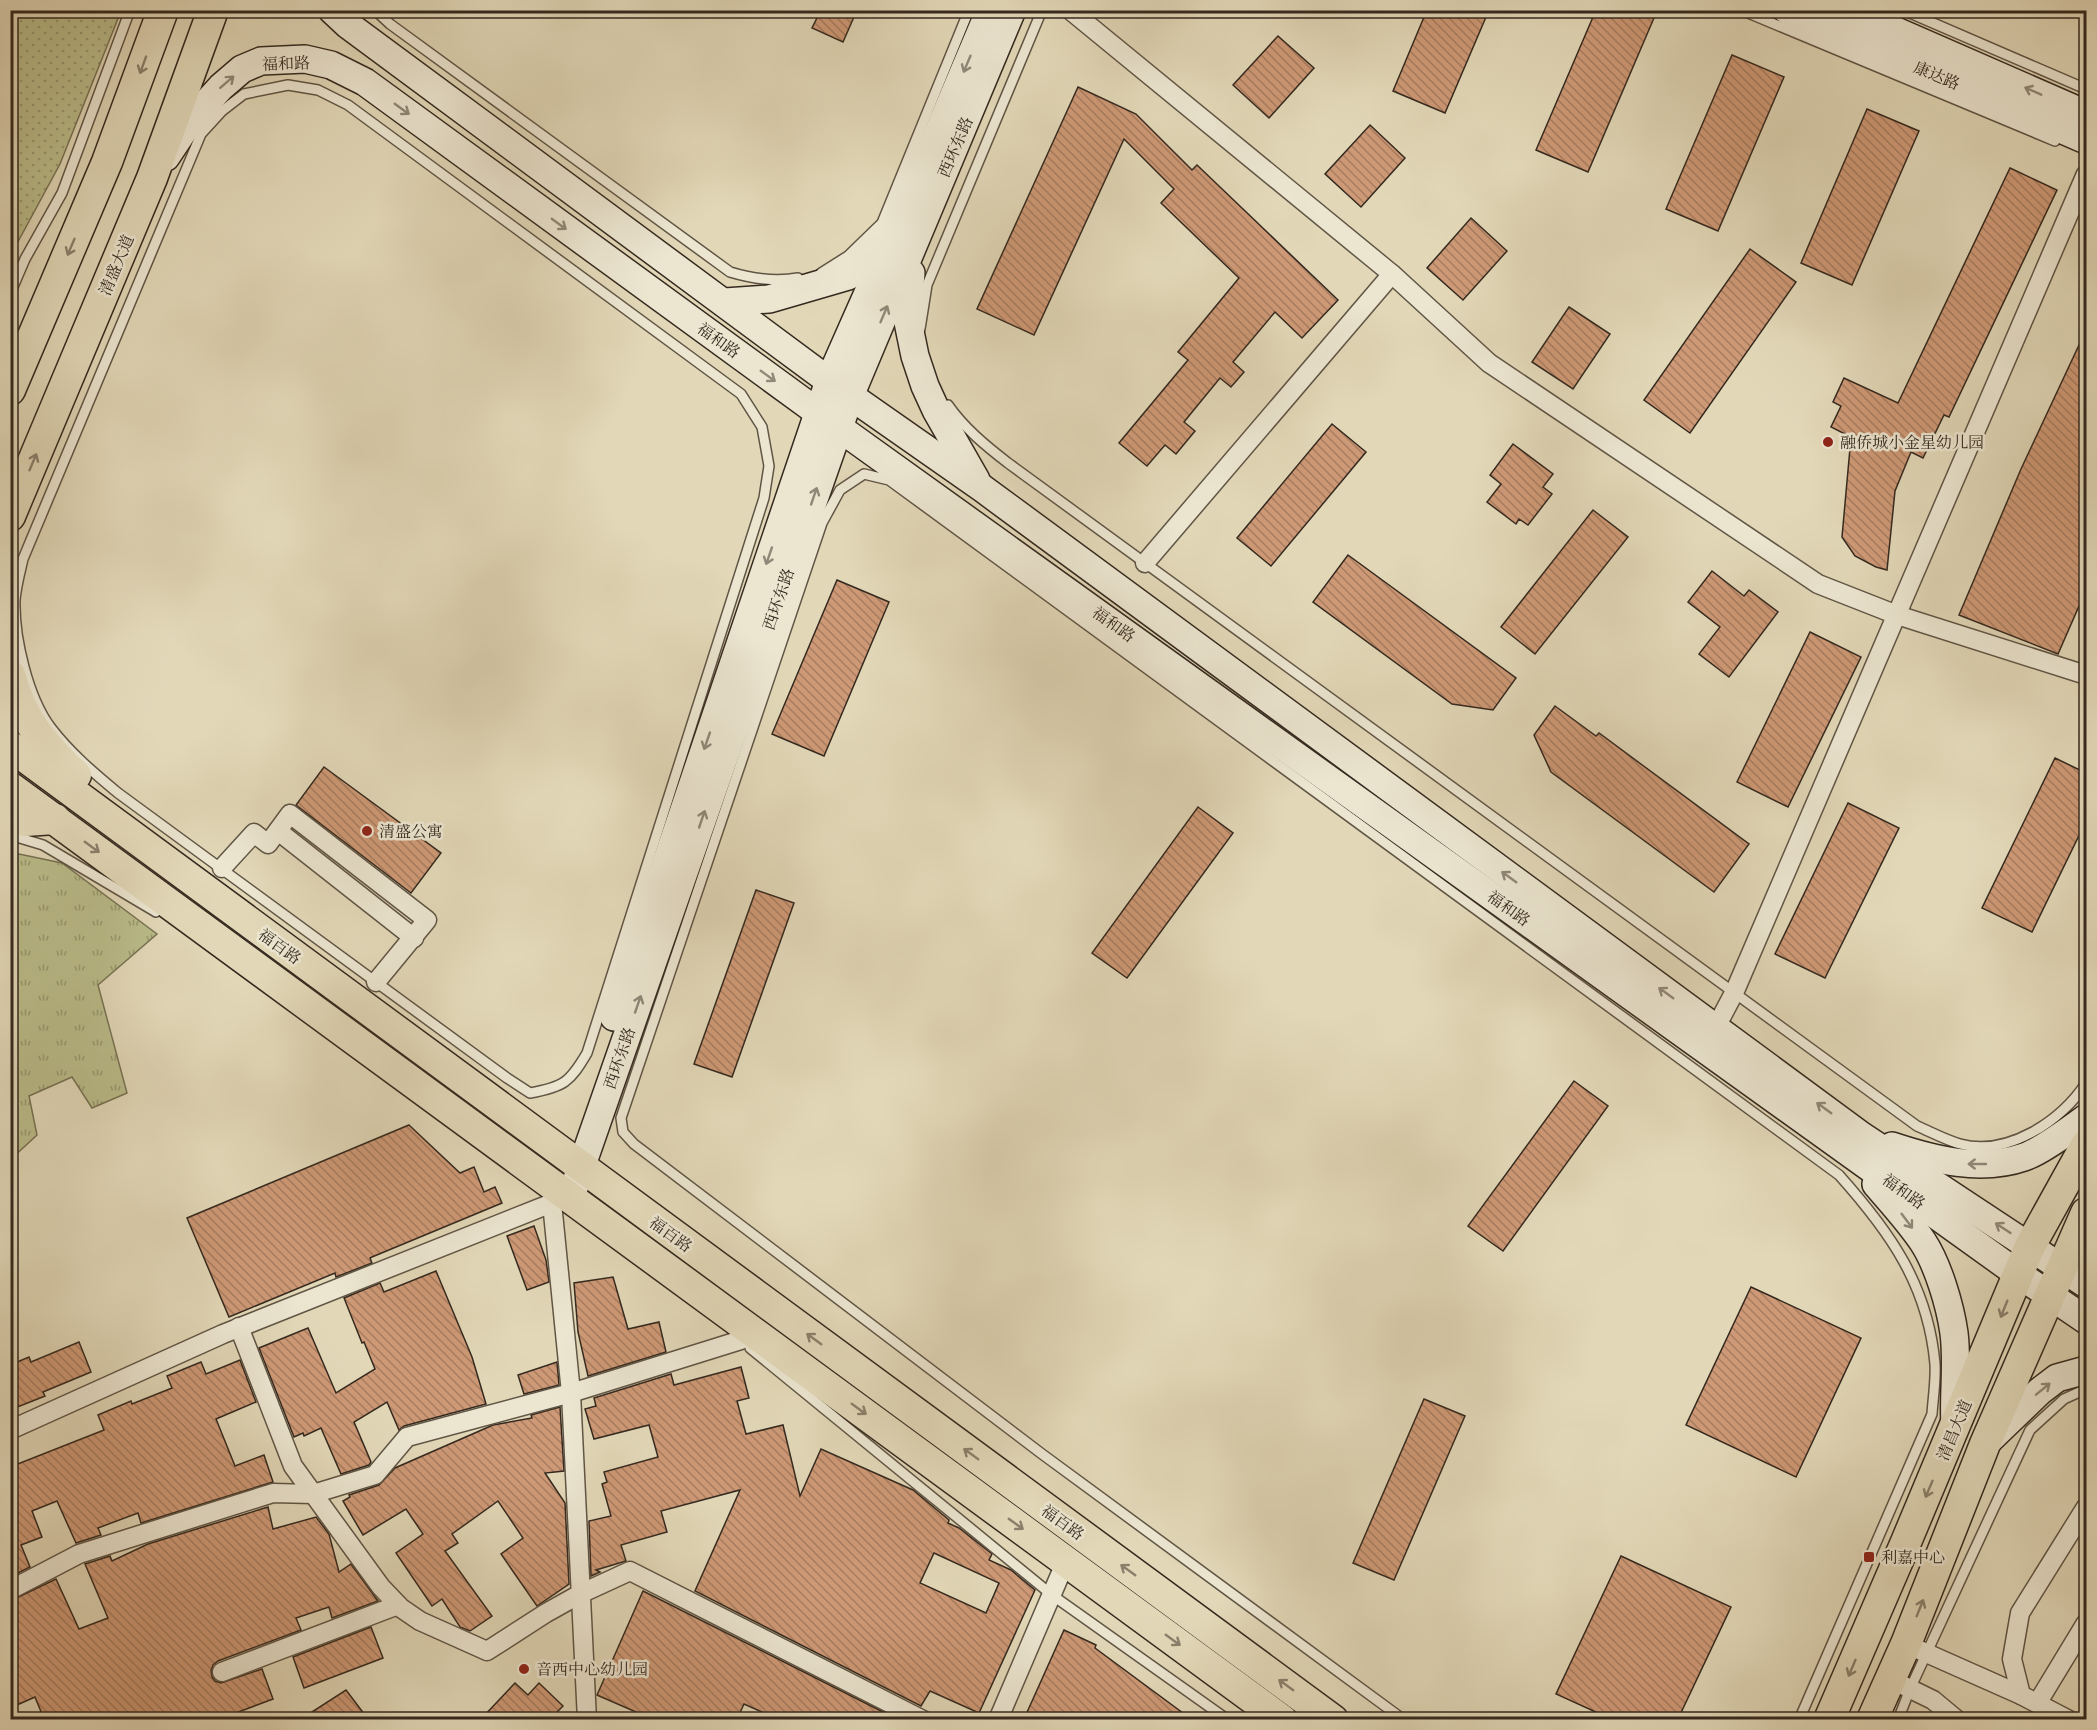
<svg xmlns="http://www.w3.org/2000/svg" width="2097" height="1730" font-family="'IM FELL Great Primer','Noto Serif SC',serif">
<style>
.grass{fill:url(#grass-tufts);stroke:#777254;stroke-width:1.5}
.park{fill:url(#park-dots);stroke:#777254;stroke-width:1.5}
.building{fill:url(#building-back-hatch);stroke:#34291f;stroke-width:1.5;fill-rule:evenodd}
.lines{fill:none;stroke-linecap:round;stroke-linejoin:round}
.lane-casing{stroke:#605545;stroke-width:12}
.street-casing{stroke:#605545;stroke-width:21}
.secondary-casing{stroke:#34291f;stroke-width:30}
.primary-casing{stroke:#34291f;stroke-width:33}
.lane{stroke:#ece6d1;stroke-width:9}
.street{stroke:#ece6d1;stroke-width:18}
.secondary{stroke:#ece6d1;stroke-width:27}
.primary{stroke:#e2d8b8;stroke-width:30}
.oneway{stroke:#908878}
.oneway2{stroke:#8b806c}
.poi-dot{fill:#8f2418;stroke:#ece6d1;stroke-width:2}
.labels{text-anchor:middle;stroke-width:5;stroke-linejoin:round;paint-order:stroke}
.street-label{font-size:16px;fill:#34291f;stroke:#ece6d1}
.poi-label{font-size:16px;fill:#34291f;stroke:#ece6d1;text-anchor:start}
</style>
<defs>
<pattern id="grass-tufts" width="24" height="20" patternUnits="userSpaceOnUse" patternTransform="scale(1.5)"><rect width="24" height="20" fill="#babc8a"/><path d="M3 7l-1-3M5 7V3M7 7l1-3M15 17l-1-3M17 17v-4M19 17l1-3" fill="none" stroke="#989970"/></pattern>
<pattern id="park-dots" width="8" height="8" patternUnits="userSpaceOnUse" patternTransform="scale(1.5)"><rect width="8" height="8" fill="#babc8a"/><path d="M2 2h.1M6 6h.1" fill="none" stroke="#989970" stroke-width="1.8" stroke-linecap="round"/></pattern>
<pattern id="building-back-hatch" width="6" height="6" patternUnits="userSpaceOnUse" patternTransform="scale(1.5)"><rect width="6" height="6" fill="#ce9976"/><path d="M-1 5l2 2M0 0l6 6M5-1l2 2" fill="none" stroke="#a87d60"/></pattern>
</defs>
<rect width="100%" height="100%" fill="#e2d8b8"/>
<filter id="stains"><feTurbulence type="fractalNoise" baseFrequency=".00333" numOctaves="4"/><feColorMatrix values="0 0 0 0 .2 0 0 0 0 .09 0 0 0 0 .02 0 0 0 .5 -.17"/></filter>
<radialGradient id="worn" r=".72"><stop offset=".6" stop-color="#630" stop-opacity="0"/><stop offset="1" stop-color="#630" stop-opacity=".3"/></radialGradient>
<!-- grass -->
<path class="grass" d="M19,854L62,863L157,934L98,985L127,1093L92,1108L72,1077L29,1096L37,1135L11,1159L10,859Z"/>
<!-- park -->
<path class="park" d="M19,11H121L60,164L14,249L10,247V36Z"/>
<!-- building -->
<g class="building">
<path d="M821,10H857L843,42L812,28Z"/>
<path d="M1427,10H1489L1445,113L1393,91Z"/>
<path d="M1596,10H1636L1654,18L1588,172L1536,150Z"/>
<path d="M1278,36L1314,68L1269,118L1233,85Z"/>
<path d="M1732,55L1784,77L1718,231L1666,209Z"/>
<path d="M1078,87L1136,114L1192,170L1197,165L1338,300L1302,338L1275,312L1233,362L1244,372L1231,387L1220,378L1184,422L1195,431L1176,454L1165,445L1147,466L1119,443L1188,360L1178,352L1239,278L1161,203L1174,189L1124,139L1034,335L977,309Z"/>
<path d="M1867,109L1919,131L1852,285L1801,263Z"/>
<path d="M1370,125L1405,158L1361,207L1325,174Z"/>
<path d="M2010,168L2057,190L1949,417L1944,415L1923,458L1911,452L1895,491L1887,570L1876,567L1855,556L1842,537L1851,437L1831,427L1841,406L1833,402L1844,378L1898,403Z"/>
<path d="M1471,218L1507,251L1463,300L1427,268Z"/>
<path d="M1750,249L1796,282L1690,433L1644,400Z"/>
<path d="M1569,307L1610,334L1573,389L1532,362Z"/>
<path d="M2086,330V590L2058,654L1959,615L2021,469Z"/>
<path d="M1332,424L1366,452L1271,566L1237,538Z"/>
<path d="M1513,444L1553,474L1543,487L1552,494L1528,525L1519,519L1516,524L1487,502L1501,484L1490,475Z"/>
<path d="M1593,510L1628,537L1535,654L1501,627Z"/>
<path d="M1348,555L1516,678L1493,710L1452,704L1313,602Z"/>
<path d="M1712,571L1744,596L1749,590L1778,612L1729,677L1699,654L1720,627L1688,602Z"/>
<path d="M837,580L889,602L824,756L772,734Z"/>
<path d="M1810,632L1861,657L1788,807L1737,782Z"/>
<path d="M1555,706L1596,736L1599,733L1749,844L1714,892L1551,772L1534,735Z"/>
<path d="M2055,758L2086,773V821L2032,932L1982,908Z"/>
<path d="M324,767L441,853L411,893L296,805Z"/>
<path d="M1848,803L1899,828L1825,978L1775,954Z"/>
<path d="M1198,807L1233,833L1127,978L1092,953Z"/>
<path d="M756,890L794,903L732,1077L694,1064Z"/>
<path d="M1574,1081L1608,1106L1503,1251L1468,1226Z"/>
<path d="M409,1125L460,1173L474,1167L484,1192L495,1187L502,1203L372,1257L370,1258L372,1263L336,1277L335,1273L229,1317L187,1218Z"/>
<path d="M534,1226L546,1260L549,1282L527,1290L507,1236Z"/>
<path d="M436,1271L472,1357L486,1404L404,1426L399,1430L387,1402L354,1422L371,1462L369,1465L341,1474L321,1428L304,1436L303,1433L294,1437L259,1348L308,1328L336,1393L375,1369L364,1342L362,1343L344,1298L380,1283L384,1292Z"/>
<path d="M613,1277L628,1329L659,1322L666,1352L588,1376L578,1332L574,1283Z"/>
<path d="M1751,1287L1861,1338L1796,1477L1686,1425Z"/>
<path d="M79,1342L91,1372L43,1392L45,1396L10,1410V1365L29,1357L31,1362Z"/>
<path d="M240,1360L256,1402L216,1419L235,1466L264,1455L273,1482L141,1523L138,1513L98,1528L101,1535L76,1543L57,1501L32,1511L42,1537L21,1545L30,1567L10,1577V1467L104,1430L98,1415L131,1401L132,1404L172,1388L167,1376L201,1362L206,1374Z"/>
<path d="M557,1362L559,1385L524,1394L518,1375Z"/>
<path d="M741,1367L749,1398L737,1401L746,1434L783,1425L800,1496L821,1449L913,1490L949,1520L948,1523L959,1528L992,1554L989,1560L1011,1570L1035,1590L979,1713L930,1691L921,1706L695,1591L740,1490L661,1511L667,1532L621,1545L626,1561L596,1570L600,1572L591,1576L589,1521L611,1516L602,1484L607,1482L604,1472L658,1457L649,1425L594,1439L585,1409L596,1406L594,1398L671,1374L674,1385ZM934,1553L999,1583L986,1613L920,1583Z"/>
<path d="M1424,1399L1465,1416L1394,1580L1353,1563Z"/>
<path d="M560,1407L564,1471L545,1473L565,1503L569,1584L537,1606L501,1554L523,1538L498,1501L452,1534L458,1543L445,1551L492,1616L470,1631L460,1627L442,1599L432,1606L396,1553L423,1534L406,1509L363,1535L343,1501L350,1497L349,1495L379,1485L395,1468L493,1425L532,1418L531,1415Z"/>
<path d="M268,1507L273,1529L316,1517L329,1534L339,1572L351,1564L378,1601L332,1618L329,1607L296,1618L301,1630L218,1661L213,1665L211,1671L212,1677L215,1681L221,1683L262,1669L273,1699L220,1719H44L35,1697L10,1708V1601L56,1579L79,1629L108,1618L85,1564L110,1556L112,1561L148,1544Z"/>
<path d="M1621,1556L1731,1607L1678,1719H1611L1556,1694Z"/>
<path d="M643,1591L661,1600L897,1719H778L744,1704L737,1719H652L597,1695Z"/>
<path d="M371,1627L383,1658L304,1688L293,1657Z"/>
<path d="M1064,1630L1096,1645L1095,1648L1191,1719H1024Z"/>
<path d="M515,1683L528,1695L539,1683L563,1706L550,1719H481Z"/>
<path d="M346,1690L368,1719H301Z"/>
</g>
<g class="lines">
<!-- lane casing -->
<g class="lane-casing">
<g id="lane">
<path d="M375,10L390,24L730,272C753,279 774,282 798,278"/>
<path d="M1741,10L2055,141"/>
<path d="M1903,10L2086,89"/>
<path d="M288,85L318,90L348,105L741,394L762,427L769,466L764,498L587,1053C570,1082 564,1087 530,1093L507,1078L118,793C94,773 70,753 51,728C28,698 14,638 15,600C16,587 20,572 23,559L201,134L222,111L244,94Z"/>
<path d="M821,273L848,256L882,223L969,10"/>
<path d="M10,294L25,259L62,193L130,10"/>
<path d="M920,329L927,285L1042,10"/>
<path d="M948,405C964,428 986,446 1008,463L1917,1126C1931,1132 1946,1140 1960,1144C2007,1157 2062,1121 2086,1083"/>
<path d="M10,835L43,845L156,912"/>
<path d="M750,1348L1052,1595L1228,1720"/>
<path d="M1404,1720L1042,1454L634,1144L623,1132L621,1118L822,523L840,490L864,474L889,480L1839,1175C1890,1232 1928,1285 1935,1364C1936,1380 1933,1398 1932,1414L1799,1720"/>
<path d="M1898,1720L1910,1689L2030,1430L2064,1399L2086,1389"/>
</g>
</g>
<!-- street casing -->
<g class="street-casing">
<g id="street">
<path d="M1070,10L1392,274L1489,363L1818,584L1897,615L2086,675"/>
<path d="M1145,563L1392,274"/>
<path d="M278,831L414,938"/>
<path d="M222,868L254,833L268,844L290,814L427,920L376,982"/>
<path d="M1715,1029L1734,993L2086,174"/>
<path d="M558,1195L552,1203L571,1393L587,1720"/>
<path d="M239,1327L293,1466L381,1587L401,1608L420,1621L487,1651L546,1613L580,1594L630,1571L923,1720"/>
<path d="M10,1430L223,1334L552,1203"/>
<path d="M10,1590L79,1554L273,1493L313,1494L375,1475L407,1437L571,1393L741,1340"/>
<path d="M1906,1644L2021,1695"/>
<path d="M222,1672L398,1605"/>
<path d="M1890,1679L1933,1700L1957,1720"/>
<path d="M2038,1702L2086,1623"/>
<path d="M998,1720L1066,1561"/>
<path d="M2069,1720L2021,1695L2012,1659L2020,1613L2086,1507"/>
</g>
</g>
<!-- secondary casing -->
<g class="secondary-casing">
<g id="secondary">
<path d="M332,10L348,25L829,381L982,488L1862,1136L2086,1284"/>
<path d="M1787,10L2086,140"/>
<path d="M1848,10L2086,114"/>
<path d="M166,157L190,121L221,87L242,69L261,61L305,59L331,65L365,82L838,427L2018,1274L2086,1320"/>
<path d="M911,273L907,317L915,356L925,386L936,410L976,480"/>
<path d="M725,302L769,299L848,276L884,241"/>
<path d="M614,1017L829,381L911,196L990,10"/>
<path d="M1892,1146C1934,1160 1981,1172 2024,1157C2042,1151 2071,1129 2086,1118"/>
<path d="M1876,1184C1892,1203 1909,1221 1923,1242C1938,1265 1950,1305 1954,1333C1958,1364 1953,1396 1955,1426"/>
<path d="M575,1185L850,396L1012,10"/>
<path d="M1988,1441L2040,1391L2057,1378L2086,1370"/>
</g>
</g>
<!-- primary casing -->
<g class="primary-casing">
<g id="primary">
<path d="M10,390L107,162L163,10"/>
<path d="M10,516L152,178L213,10"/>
<path d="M10,675C22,719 43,745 76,775"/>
<path d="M10,746L1333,1720"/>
<path d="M10,787L1282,1720"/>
<path d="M10,819L25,821L55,819"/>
<path d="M1829,1720L1906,1542L2030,1246L2086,1145"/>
<path d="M1872,1720L1906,1644L1985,1444L2086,1213"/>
</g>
</g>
<!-- lane -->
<use href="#lane" class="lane"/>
<!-- street -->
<use href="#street" class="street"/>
<!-- secondary -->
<use href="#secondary" class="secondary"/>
<!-- primary -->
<use href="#primary" class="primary"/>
</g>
<!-- one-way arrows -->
<defs><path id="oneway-shaft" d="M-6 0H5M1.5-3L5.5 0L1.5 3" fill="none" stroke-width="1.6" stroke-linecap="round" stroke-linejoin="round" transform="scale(1.5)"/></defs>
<g class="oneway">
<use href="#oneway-shaft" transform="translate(967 64) rotate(113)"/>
<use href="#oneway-shaft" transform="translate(227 82) rotate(-41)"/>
<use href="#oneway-shaft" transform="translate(2033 91) rotate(-156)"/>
<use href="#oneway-shaft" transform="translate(402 109) rotate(36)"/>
<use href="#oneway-shaft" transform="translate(559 224) rotate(36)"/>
<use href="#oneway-shaft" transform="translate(884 314) rotate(-67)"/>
<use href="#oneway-shaft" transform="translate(768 376) rotate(36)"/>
<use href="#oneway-shaft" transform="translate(814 496) rotate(-71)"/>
<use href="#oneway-shaft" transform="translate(769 556) rotate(109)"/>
<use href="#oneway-shaft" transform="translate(707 741) rotate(109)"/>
<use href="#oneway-shaft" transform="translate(702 819) rotate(-71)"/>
<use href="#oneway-shaft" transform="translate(1509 877) rotate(-144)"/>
<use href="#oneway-shaft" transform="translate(1666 993) rotate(-144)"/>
<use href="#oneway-shaft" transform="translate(638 1004) rotate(-71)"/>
<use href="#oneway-shaft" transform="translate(1824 1108) rotate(-144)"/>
<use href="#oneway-shaft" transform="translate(1977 1164) rotate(-180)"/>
<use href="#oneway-shaft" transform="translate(1907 1221) rotate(53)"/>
<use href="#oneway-shaft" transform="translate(2003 1228) rotate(-147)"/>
<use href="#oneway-shaft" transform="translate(2043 1389) rotate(-39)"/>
</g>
<g class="oneway2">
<use href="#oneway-shaft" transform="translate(143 65) rotate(110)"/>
<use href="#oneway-shaft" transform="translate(71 247) rotate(113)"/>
<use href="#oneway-shaft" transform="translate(33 462) rotate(-67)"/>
<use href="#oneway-shaft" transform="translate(92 847) rotate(36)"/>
<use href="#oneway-shaft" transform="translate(2004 1309) rotate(112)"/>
<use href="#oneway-shaft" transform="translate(814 1339) rotate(-144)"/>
<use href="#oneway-shaft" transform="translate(859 1409) rotate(36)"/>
<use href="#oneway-shaft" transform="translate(971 1454) rotate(-144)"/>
<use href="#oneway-shaft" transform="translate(1929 1489) rotate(113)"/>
<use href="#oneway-shaft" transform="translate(1016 1524) rotate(36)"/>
<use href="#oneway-shaft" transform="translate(1128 1570) rotate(-144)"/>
<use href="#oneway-shaft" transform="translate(1920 1608) rotate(-68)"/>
<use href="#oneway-shaft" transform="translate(1173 1640) rotate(36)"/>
<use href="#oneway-shaft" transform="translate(1852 1668) rotate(113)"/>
<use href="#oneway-shaft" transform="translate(1286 1685) rotate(-144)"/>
</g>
<!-- markers -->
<g class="poi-dot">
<circle cx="1828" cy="442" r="6"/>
<circle cx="367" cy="831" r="6"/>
<rect x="1863" y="1551" width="12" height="12" rx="3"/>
<circle cx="524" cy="1669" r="6"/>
</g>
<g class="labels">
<!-- street labels -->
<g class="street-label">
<text transform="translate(286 63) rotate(-2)" y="6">福和路</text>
<text transform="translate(1937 75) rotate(23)" y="6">康达路</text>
<text transform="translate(955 147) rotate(-67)" y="6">西环东路</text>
<text transform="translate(116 265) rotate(-67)" y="6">清盛大道</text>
<text transform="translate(719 340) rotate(36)" y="6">福和路</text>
<text transform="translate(778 599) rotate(-71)" y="6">西环东路</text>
<text transform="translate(1114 624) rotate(36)" y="6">福和路</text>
<text transform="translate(1509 908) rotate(36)" y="6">福和路</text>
<text transform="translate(280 946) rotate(36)" y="6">福百路</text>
<text transform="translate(619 1058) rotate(-71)" y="6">西环东路</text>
<text transform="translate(1904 1191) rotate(36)" y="6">福和路</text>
<text transform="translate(671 1234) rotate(36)" y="6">福百路</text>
<text transform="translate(1954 1430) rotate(-67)" y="6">清昌大道</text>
<text transform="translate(1063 1522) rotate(36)" y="6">福百路</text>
</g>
<!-- poi labels -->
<g class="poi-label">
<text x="1840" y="448">融侨城小金星幼儿园</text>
<text x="379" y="837">清盛公寓</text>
<text x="1881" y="1563">利嘉中心</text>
<text x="536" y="1675">音西中心幼儿园</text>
</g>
</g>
<!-- margin -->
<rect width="2097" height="1730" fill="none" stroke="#e2d8b8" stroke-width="36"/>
<rect x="12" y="12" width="2073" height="1706" fill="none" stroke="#34291f" stroke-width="3"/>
<rect x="18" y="18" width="2061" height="1694" fill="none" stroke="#34291f" stroke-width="1.5"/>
<rect width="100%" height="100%" filter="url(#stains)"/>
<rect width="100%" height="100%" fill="url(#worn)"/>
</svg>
